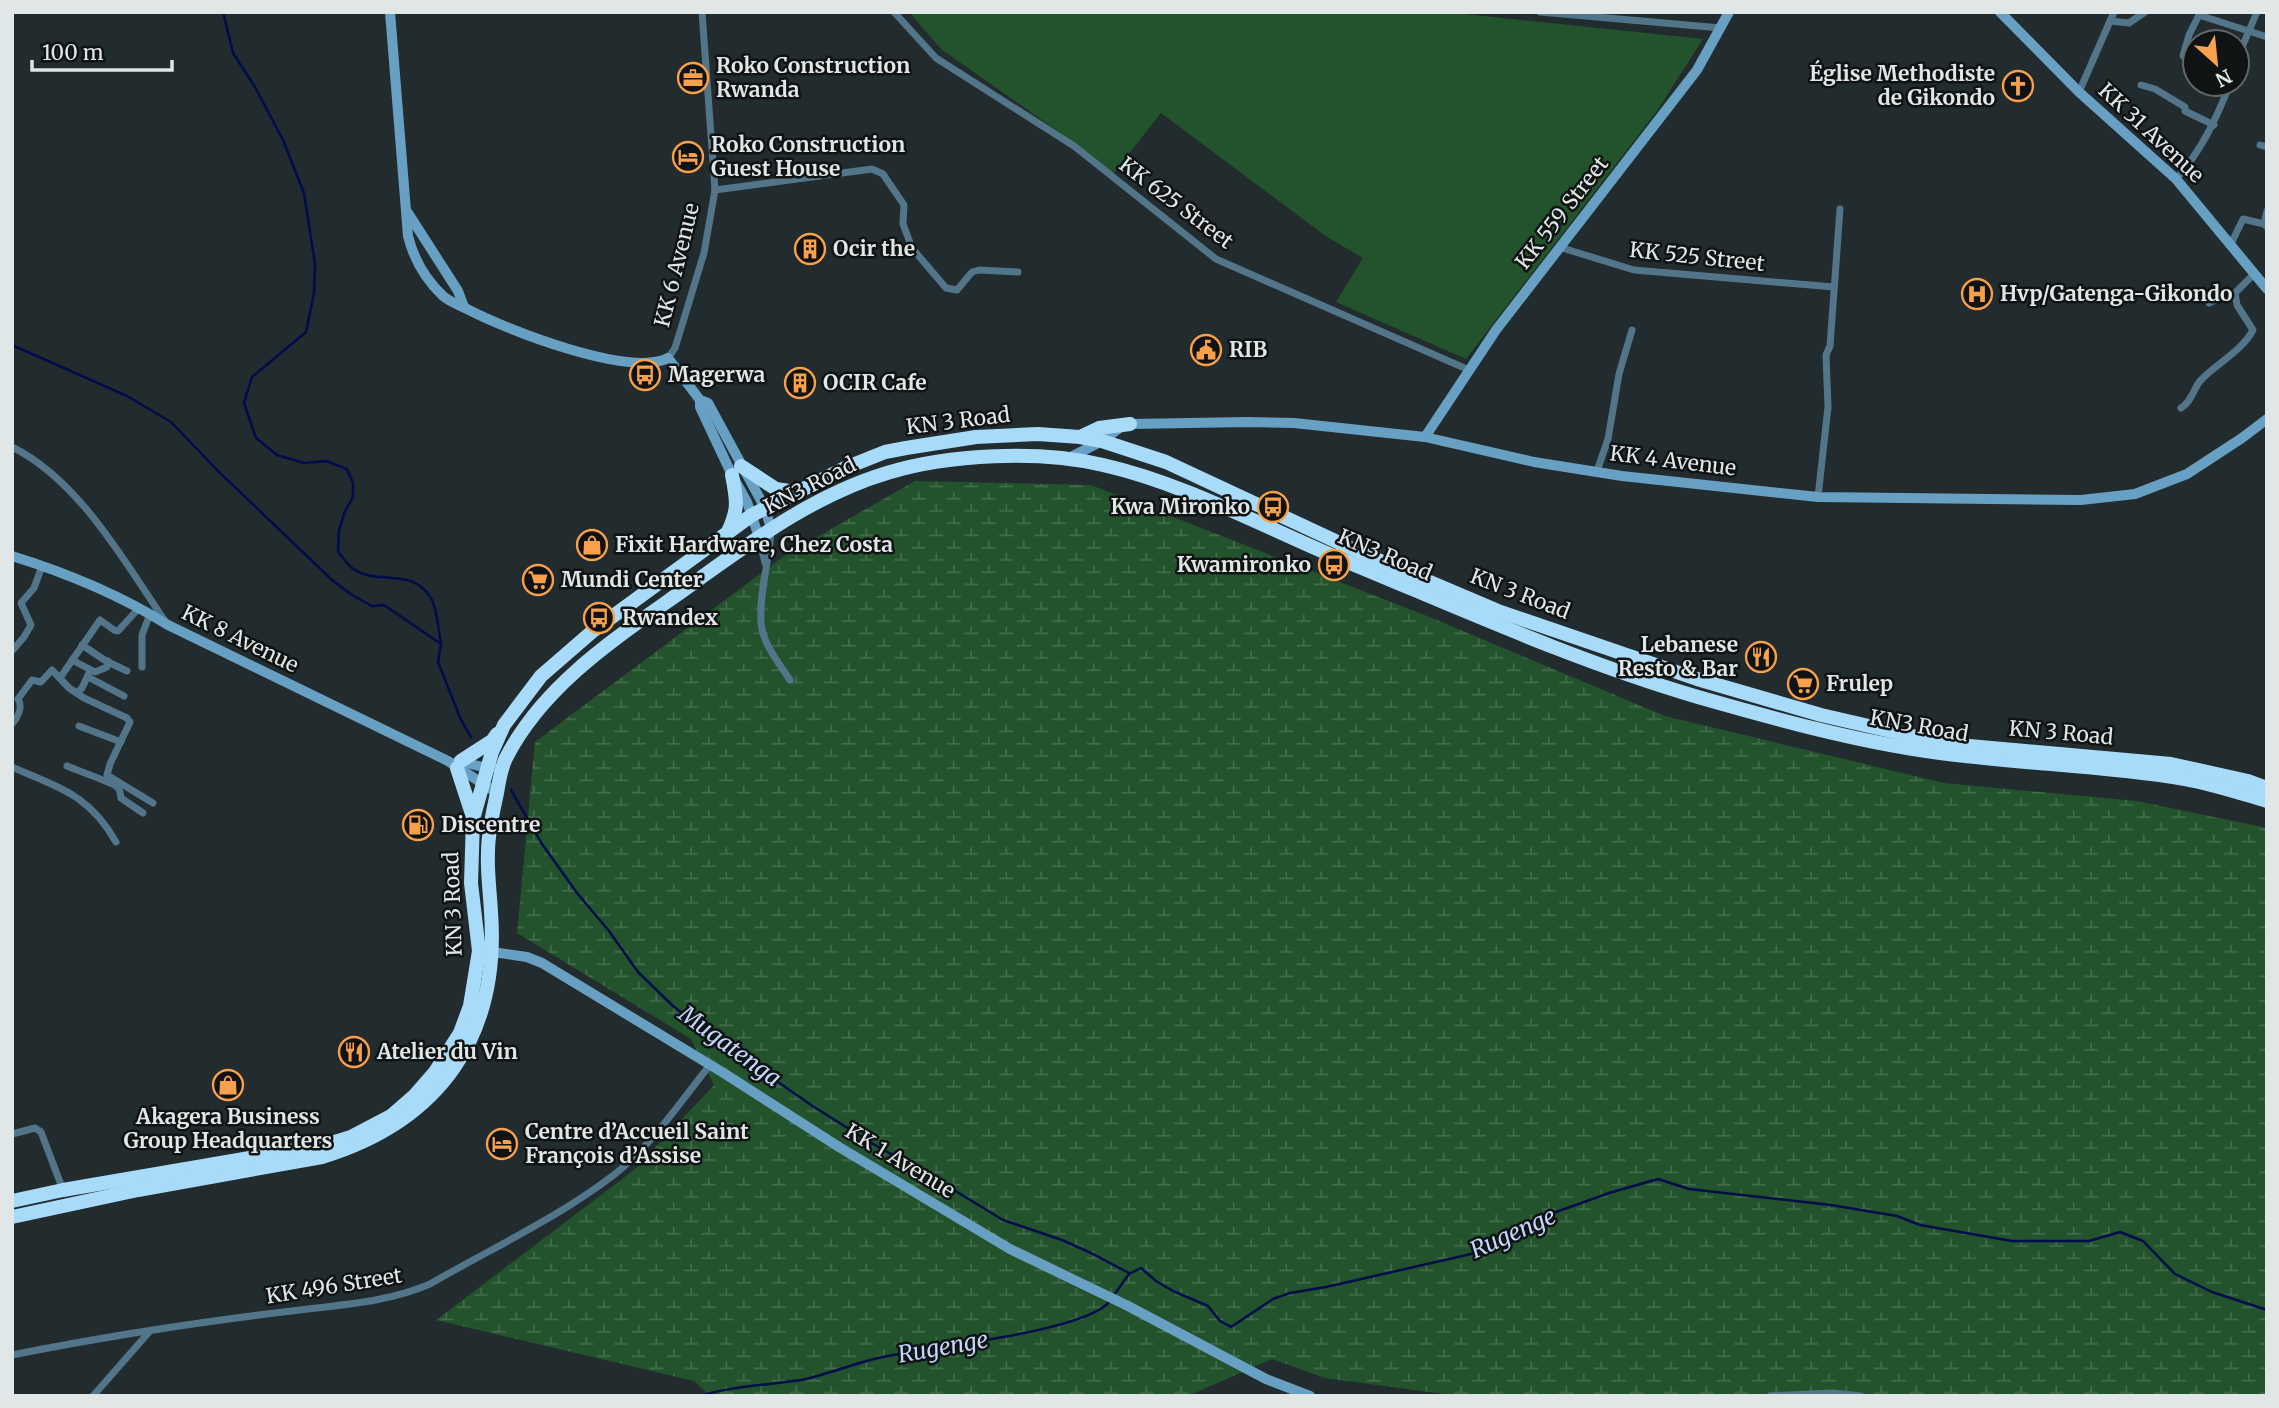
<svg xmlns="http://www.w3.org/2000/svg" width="2279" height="1408" font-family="Merriweather,serif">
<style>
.green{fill:#22532c}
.wetland{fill:url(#wetland-marsh)}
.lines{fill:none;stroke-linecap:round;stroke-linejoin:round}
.stream{stroke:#010c4b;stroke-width:2.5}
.street{stroke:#52758a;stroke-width:7}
.secondary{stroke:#67a0c2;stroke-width:10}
.highway{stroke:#a8dbfa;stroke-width:14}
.labels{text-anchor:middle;stroke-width:5;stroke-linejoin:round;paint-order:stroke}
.poi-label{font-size:21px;font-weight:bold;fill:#e1e6e7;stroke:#0f1313;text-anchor:start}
.street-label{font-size:21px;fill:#e1e6e7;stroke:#0f1313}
.water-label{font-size:23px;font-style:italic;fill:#c4d7fe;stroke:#0f1313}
</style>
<defs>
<pattern id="wetland-marsh" width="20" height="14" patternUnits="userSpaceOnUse" patternTransform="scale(1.75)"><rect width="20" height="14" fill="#22532c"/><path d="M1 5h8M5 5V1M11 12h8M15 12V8" fill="none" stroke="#426c4b"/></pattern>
</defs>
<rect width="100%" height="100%" fill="#222b2d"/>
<!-- green -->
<path class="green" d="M909,12H1446L1703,39L1657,111L1466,359L1336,302L1363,258L1327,237L1161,113L1113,174L1069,139L941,49Z"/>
<!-- wetland -->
<path class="wetland" d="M915,481L1091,485L1432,618L1665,716L1944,783L2137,801L2267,828V1396H1459L1325,1378L1272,1359L1188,1396H710L694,1381L436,1320L634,1170L714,1085L691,1039L517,933L535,742L784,556Z"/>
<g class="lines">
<!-- stream -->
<g class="stream">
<path d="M223,12L233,53L255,87L283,140L304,193L315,264L314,293L306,332L252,377L244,403L256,438L277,455L304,463L326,461L347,469L353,483V497L345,511L339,530L338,551C342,557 347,564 352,568C377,587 413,565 432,600C437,610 439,633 441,644"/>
<path d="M12,345L127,396L171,422L218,471L332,580L352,595L372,606L384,605L441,644L438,662L461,720L471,737"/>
<path d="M511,790L542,844L577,893L609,931L638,972L673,1006L713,1037L814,1107L873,1144L931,1176L1003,1220L1062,1240L1091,1253L1129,1273"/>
<path d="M1114,1295L1129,1274L1141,1268L1156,1281L1173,1291L1208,1306L1220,1321L1231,1327L1273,1299L1290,1293L1326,1287L1471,1254L1531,1221L1609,1193L1658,1179L1689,1189L1831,1205L1897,1216L1920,1225L2012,1241H2089L2120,1232L2143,1241L2175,1274L2212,1292L2267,1310"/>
<path d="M700,1396C732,1386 768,1385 801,1380C827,1375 852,1364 878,1358C922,1348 1087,1332 1110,1301"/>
</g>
<!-- street -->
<g class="street">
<path d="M894,12L936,58L1074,146L1216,259L1469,370"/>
<path d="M1540,12L1721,28"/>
<path d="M2110,21L2129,23L2145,12"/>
<path d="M2237,59L2257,12"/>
<path d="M2195,63L2183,56L2189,35L2199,15L2267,37"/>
<path d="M2141,85L2155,89L2185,107V111L2214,125"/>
<path d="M2079,92L2114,12"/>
<path d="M2260,145L2267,147"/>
<path d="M2176,179C2202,150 2216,119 2230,84"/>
<path d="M715,190L872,169L883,174L904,205L903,224L912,248L946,288L957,290L972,272L979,270L1018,272"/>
<path d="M2264,224L2267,211"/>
<path d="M2230,246L2243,219L2264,224L2267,227"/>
<path d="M1559,247L1634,270L1834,287"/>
<path d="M2209,303L2221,297H2235"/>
<path d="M668,358L675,348L704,253L715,190L702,12"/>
<path d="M2181,408C2192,401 2193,390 2200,381C2217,363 2241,352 2253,330L2237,305L2235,293L2254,274"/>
<path d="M12,447C79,480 124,561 165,621"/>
<path d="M1597,471L1608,439L1619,374L1632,330"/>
<path d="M1818,497L1828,407L1826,355L1830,346L1840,209"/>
<path d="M771,529C770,560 759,591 761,622C762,643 779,663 790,680"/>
<path d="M759,538L765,563"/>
<path d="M82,645L106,661L127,671"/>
<path d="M12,651L24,637L31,625L21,603L34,588L42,566"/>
<path d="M72,660L95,672L107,667L108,661"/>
<path d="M142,667V635L150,614"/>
<path d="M88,677L124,696"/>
<path d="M60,678L100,620L114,630L118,631L139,608"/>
<path d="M77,693L82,688L89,673"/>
<path d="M12,724C18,717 23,707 18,699L32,680L41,682L52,670L69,688L84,698L127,718L130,722L110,764L107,775L153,803"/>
<path d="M79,726L121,742"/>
<path d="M67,766C76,770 114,783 117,787C121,790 120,793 121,798L143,813"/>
<path d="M12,767C59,788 89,794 116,842"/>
<path d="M12,1134L35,1128L41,1132L63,1190"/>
<path d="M12,1355C102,1337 193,1323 283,1312C333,1305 384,1304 430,1284C492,1248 558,1218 615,1174C652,1145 680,1102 710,1065"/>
<path d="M93,1396L150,1331"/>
<path d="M1770,1396L1832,1393L1861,1396"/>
</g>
<!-- secondary -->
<g class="secondary">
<path d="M390,12L408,236C414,260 425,279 443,296C450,302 459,305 467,309C505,329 629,378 668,358L700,400L708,403L765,508L771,529"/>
<path d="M2000,12L2079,92L2176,179L2267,289"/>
<path d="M408,213L458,291L464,307"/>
<path d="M700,400V407L732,475L747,502L759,537"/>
<path d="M1425,437L1496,330L1697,70L1729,12"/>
<path d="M1067,459L1102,441L1121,427L1130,424L1248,422L1294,423L1425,437L1534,462L1622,476L1818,497L2081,500L2135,494L2187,474L2242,438L2267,419"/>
<path d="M12,556C67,573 120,595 168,625L448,761L497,793"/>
<path d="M458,761L487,768L493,767"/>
<path d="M485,951L527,957L542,963L722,1072L839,1147L1010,1249L1128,1306L1266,1379L1310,1396"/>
</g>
<!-- highway -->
<g class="highway">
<path d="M1080,437L1099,428L1130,424"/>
<path d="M741,466L776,489L796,492"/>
<path d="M727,534C739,509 737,501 732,475"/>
<path d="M461,761L492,741L497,734"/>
<path d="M457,768L473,817"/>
<path d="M12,1201L63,1190L325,1145L351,1137L391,1116L414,1096L435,1072L460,1033L470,1006L479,951L471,883L473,819L492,752L504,725L541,676L594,630L752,515L845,468L885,452L906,448L976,437L1038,434L1080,437L1102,441L1166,462L1359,552L1498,611L1697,679L1821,715L1947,744L2171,764L2248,781L2267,788"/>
<path d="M12,1217L138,1190L322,1157C440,1121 500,1036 491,912C490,892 487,872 488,852C488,832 493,812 497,793C499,781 501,768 506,758C547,678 629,630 699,579C758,537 817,494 887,473C949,454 1039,450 1103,465C1183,483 1262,526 1338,558C1457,607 1575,661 1698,697C1775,719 1854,741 1933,752C2017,764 2102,765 2185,779C2213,784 2240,793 2267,801"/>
</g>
</g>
<!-- icons -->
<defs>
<g id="office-ring" transform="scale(1.575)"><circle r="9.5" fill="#0f1313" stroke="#f9a04c" stroke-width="1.5"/><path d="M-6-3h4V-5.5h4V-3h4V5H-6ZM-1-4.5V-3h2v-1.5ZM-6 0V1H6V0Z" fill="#f9a04c"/></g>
<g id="church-ring" transform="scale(1.575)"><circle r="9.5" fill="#0f1313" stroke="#f9a04c" stroke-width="1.5"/><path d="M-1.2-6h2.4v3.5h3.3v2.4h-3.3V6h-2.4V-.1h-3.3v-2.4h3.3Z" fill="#f9a04c"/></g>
<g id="hotel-ring" transform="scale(1.575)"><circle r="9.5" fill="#0f1313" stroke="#f9a04c" stroke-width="1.5"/><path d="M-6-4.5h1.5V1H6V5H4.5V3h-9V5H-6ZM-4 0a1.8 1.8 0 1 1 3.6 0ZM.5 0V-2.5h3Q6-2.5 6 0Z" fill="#f9a04c"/></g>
<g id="building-ring" transform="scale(1.575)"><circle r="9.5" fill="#0f1313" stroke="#f9a04c" stroke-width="1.5"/><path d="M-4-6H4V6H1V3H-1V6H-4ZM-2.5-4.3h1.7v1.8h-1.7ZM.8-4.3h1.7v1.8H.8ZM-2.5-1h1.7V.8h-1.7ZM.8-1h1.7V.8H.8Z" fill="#f9a04c"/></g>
<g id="hospital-ring" transform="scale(1.575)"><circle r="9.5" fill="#0f1313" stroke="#f9a04c" stroke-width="1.5"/><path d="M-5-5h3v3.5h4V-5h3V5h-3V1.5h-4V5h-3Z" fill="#f9a04c"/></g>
<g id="civic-ring" transform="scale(1.575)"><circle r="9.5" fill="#0f1313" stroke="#f9a04c" stroke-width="1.5"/><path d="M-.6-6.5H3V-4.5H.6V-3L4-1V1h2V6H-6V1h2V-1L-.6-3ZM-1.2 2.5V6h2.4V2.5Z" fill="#f9a04c"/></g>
<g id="bus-ring" transform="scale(1.575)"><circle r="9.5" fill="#0f1313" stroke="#f9a04c" stroke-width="1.5"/><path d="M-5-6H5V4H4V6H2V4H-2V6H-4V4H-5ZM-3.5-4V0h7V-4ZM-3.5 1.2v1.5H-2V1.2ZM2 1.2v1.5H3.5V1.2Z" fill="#f9a04c"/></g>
<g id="shop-ring" transform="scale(1.575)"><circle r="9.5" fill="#0f1313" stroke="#f9a04c" stroke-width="1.5"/><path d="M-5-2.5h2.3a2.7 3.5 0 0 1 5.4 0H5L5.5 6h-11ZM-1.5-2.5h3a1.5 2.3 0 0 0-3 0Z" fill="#f9a04c"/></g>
<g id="supermarket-ring" transform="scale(1.575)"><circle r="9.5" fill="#0f1313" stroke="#f9a04c" stroke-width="1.5"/><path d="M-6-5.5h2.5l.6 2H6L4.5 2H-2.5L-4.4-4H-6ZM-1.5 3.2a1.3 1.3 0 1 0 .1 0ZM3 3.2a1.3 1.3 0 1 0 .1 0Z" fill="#f9a04c"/></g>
<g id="restaurant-ring" transform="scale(1.575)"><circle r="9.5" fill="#0f1313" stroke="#f9a04c" stroke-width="1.5"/><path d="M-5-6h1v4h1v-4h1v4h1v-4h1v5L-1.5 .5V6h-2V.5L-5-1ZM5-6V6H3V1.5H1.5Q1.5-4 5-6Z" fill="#f9a04c"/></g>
<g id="fuel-ring" transform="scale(1.575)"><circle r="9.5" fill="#0f1313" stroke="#f9a04c" stroke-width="1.5"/><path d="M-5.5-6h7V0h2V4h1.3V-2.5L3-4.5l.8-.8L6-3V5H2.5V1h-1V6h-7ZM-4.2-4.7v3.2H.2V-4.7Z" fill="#f9a04c"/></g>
</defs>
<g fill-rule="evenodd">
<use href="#office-ring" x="693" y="78"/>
<use href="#church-ring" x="2018" y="86"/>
<use href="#hotel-ring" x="688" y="157"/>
<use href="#building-ring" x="810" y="249"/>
<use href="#hospital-ring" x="1977" y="294"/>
<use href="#civic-ring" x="1206" y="350"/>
<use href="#bus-ring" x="645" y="375"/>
<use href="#building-ring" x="800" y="383"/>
<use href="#bus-ring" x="1273" y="507"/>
<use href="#shop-ring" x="592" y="545"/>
<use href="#bus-ring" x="1334" y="565"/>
<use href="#supermarket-ring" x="538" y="580"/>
<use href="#bus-ring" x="599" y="618"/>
<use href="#restaurant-ring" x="1761" y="657"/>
<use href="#supermarket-ring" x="1803" y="684"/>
<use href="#fuel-ring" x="418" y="825"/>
<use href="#restaurant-ring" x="354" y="1052"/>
<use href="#shop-ring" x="228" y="1085"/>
<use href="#hotel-ring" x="502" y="1144"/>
</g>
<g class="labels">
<!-- poi labels -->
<g class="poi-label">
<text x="716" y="73">Roko Construction<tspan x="716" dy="24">Rwanda</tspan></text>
<text x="1995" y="81" text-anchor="end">Église Methodiste<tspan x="1995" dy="24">de Gikondo</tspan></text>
<text x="711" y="152">Roko Construction<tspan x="711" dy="24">Guest House</tspan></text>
<text x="833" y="256">Ocir the</text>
<text x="2000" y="301">Hvp/Gatenga-Gikondo</text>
<text x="1229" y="357">RIB</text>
<text x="668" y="382">Magerwa</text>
<text x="823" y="390">OCIR Cafe</text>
<text x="1250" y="514" text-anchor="end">Kwa Mironko</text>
<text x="615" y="552">Fixit Hardware, Chez Costa</text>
<text x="1311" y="572" text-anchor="end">Kwamironko</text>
<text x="561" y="587">Mundi Center</text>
<text x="622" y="625">Rwandex</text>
<text x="1738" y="652" text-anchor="end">Lebanese<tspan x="1738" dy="24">Resto &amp; Bar</tspan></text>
<text x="1826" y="691">Frulep</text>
<text x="441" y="832">Discentre</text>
<text x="377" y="1059">Atelier du Vin</text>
<text x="228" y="1124" text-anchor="middle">Akagera Business<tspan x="228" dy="24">Group Headquarters</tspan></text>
<text x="525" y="1139">Centre d’Accueil Saint<tspan x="525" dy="24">François d’Assise</tspan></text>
</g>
<!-- street labels -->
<g class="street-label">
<text transform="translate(2151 133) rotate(43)" y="7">KK 31 Avenue</text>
<text transform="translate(1176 203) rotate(37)" y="7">KK 625 Street</text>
<text transform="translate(1562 213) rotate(-52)" y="7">KK 559 Street</text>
<text transform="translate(1697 257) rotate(6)" y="7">KK 525 Street</text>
<text transform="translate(677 265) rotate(-76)" y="7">KK 6 Avenue</text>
<text transform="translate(958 421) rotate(-7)" y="7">KN 3 Road</text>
<text transform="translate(1673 461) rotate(7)" y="7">KK 4 Avenue</text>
<text transform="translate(810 486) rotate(-27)" y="7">KN3 Road</text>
<text transform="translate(1385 555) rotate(23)" y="7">KN3 Road</text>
<text transform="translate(1520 594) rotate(21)" y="7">KN 3 Road</text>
<text transform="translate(240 639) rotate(26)" y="7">KK 8 Avenue</text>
<text transform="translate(1919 726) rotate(10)" y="7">KN3 Road</text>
<text transform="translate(2061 733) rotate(5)" y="7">KN 3 Road</text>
<text transform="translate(453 904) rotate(-92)" y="7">KN 3 Road</text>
<text transform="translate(900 1161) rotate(31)" y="7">KK 1 Avenue</text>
<text transform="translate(334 1286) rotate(-9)" y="7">KK 496 Street</text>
</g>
<!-- water labels -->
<g class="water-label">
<text transform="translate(730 1046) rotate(36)" y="8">Mugatenga</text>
<text transform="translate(1513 1233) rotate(-24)" y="8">Rugenge</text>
<text transform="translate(943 1347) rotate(-10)" y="8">Rugenge</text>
</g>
</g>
<!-- border -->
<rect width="2279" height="1408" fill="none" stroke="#e1e6e7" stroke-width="28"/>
<!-- north arrow -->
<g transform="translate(2216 63) rotate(153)"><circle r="33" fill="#0f1313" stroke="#636768" stroke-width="2"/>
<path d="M0-5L12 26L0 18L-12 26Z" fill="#f9a04c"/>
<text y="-10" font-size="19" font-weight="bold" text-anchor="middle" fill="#e1e6e7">N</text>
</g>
<!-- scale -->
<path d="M32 60v10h140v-10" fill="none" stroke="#e1e6e7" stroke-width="3.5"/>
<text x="42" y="60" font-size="21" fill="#e1e6e7" stroke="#0f1313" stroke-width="5" paint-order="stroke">100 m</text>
</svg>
